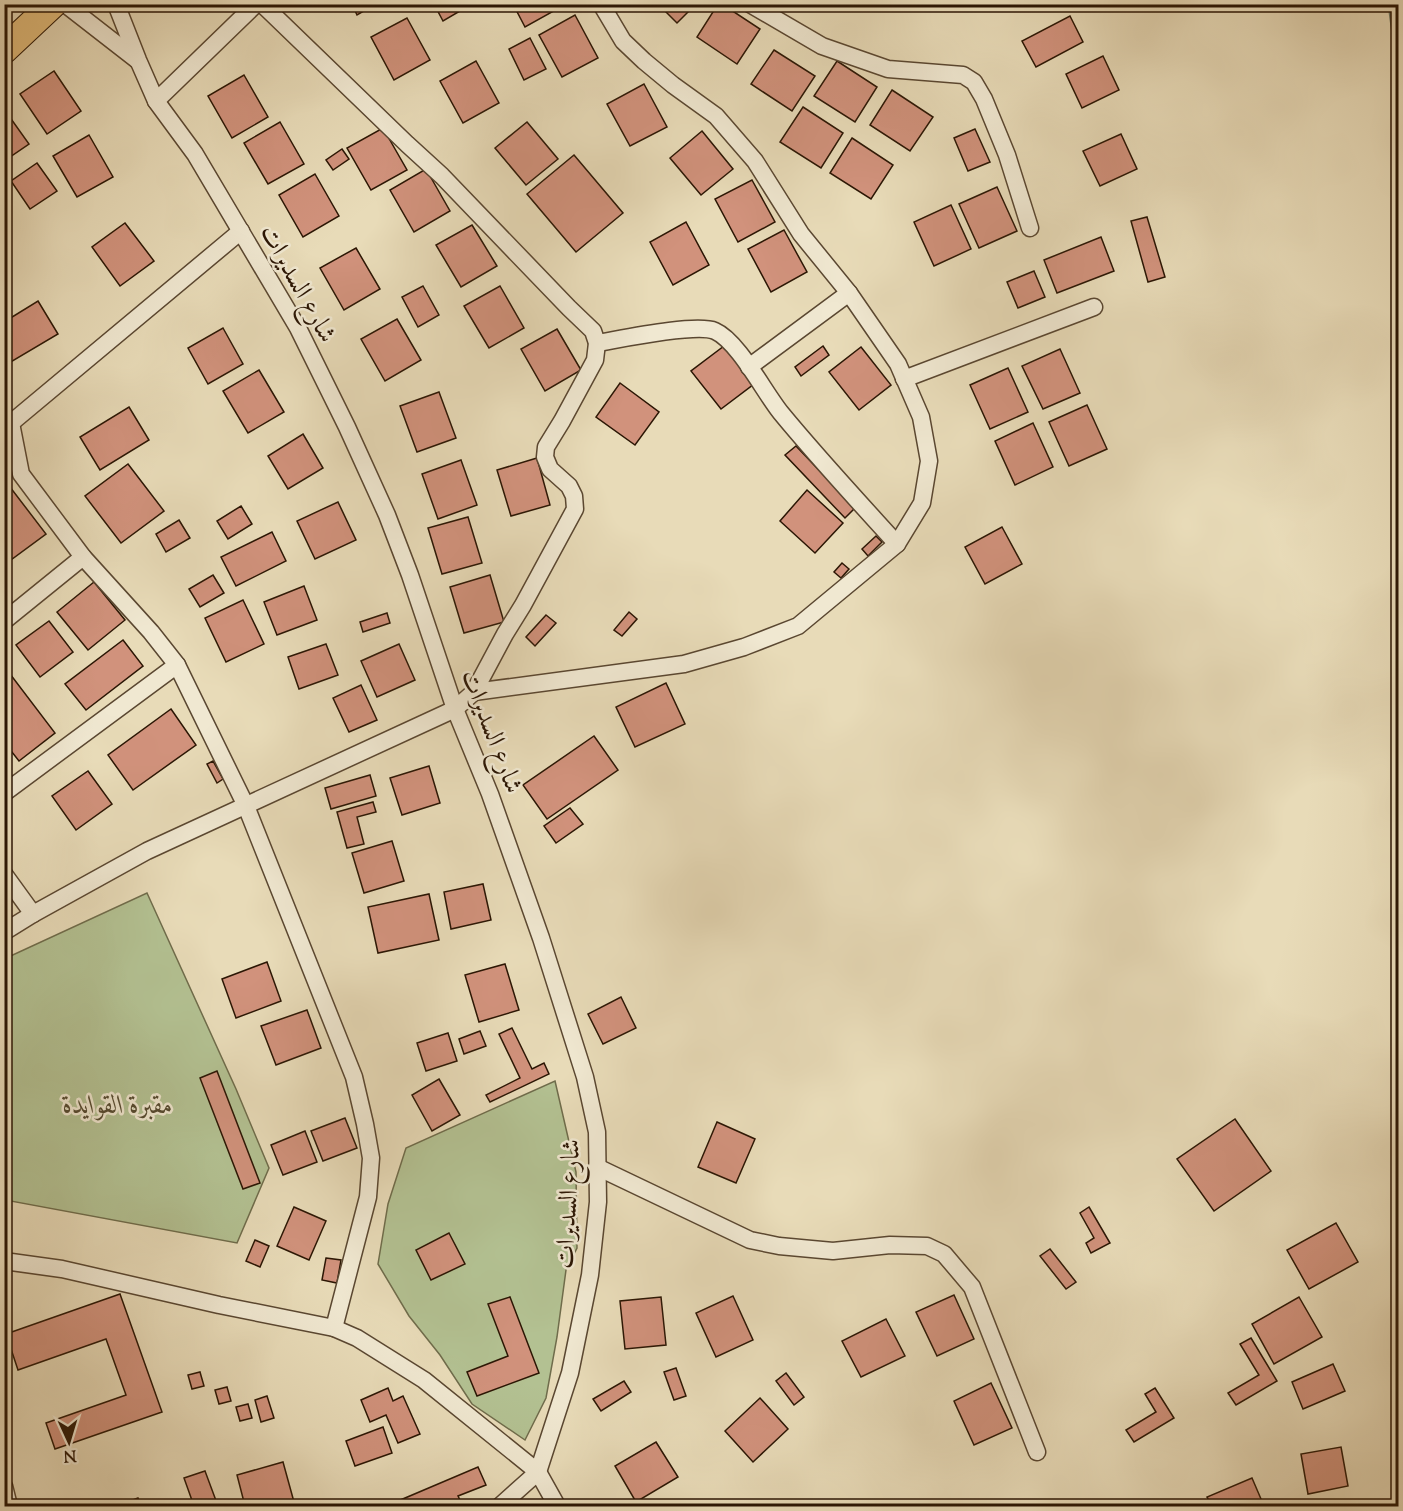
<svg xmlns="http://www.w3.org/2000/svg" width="1403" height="1511" font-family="'Sorts Mill Goudy',Amiri,serif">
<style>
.green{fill:#b3c192;stroke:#6f6c4b;stroke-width:1.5}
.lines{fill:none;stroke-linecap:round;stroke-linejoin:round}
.stream{stroke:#6c7968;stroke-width:7}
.building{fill:#d1927c;stroke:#2b1604;stroke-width:1.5}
.minor-casing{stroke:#5a4731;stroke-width:19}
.primary-casing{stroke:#2b1604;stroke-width:29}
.minor{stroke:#f0e8d1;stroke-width:16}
.primary{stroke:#e4be7c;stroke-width:27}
.labels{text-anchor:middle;stroke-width:5;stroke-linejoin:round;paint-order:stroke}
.street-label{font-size:26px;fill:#2b1604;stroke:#f0e8d1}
.park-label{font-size:26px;font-style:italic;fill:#54492f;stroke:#f0e8d1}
</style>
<rect width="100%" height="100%" fill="#e8dbb8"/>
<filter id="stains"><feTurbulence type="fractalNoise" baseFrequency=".00333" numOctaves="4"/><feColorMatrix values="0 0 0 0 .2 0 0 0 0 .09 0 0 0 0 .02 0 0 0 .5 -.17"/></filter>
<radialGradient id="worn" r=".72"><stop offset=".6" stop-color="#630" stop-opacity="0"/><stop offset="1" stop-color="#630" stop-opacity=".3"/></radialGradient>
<!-- green -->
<g class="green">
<path d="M147,893L236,1089L269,1168L237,1243L5,1200L4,959Z"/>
<path d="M555,1081L576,1172L577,1248L566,1270L557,1337L546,1398L525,1440L472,1404L440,1355L409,1316L378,1264L388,1204L406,1148Z"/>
</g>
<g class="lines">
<!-- stream -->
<path class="stream" d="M1391,4L1398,57"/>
</g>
<!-- building -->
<g class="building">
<path d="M352,4H376L357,15Z"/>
<path d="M434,4H472L443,21Z"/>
<path d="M513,4H560L561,7L525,27Z"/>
<path d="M658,4H696L677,23Z"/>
<path d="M718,4H722L760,29L737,64L697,37Z"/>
<path d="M575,15L598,58L562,77L539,35Z"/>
<path d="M1070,16L1083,42L1036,67L1022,41Z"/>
<path d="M407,18L430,60L394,80L371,37Z"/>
<path d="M530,38L546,69L524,80L509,49Z"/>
<path d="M774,50L815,76L792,111L751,84Z"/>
<path d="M1103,56L1119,90L1082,108L1066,74Z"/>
<path d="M476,61L499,103L463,123L440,81Z"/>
<path d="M837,61L877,87L855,122L814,96Z"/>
<path d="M54,71L81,111L47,134L20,94Z"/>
<path d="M244,75L268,117L232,138L208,96Z"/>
<path d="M644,84L667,127L630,146L607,104Z"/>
<path d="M892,90L933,117L910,151L870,125Z"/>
<path d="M803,107L843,133L821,168L780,142Z"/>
<path d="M9,116L29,144L4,161V119Z"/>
<path d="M280,122L304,164L268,184L244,143Z"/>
<path d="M527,122L558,159L526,185L495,148Z"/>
<path d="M383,128L407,170L371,190L347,148Z"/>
<path d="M975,129L990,162L968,171L954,138Z"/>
<path d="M702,131L733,169L701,195L670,158Z"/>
<path d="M1121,134L1137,169L1100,186L1083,151Z"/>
<path d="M89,135L113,177L77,197L53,156Z"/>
<path d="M852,138L893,165L871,199L830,173Z"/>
<path d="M342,149L349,159L333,170L326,160Z"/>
<path d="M574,155L623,213L576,252L527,194Z"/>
<path d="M37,163L57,191L30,209L11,181Z"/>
<path d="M426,169L450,211L414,232L390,190Z"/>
<path d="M315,174L339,216L303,237L279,195Z"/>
<path d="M752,180L775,222L738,242L715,199Z"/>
<path d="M997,187L1017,231L979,248L959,204Z"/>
<path d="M951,205L971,249L934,266L914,222Z"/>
<path d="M1147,217L1165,277L1148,282L1131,221Z"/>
<path d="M686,222L709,265L673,285L650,242Z"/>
<path d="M125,223L154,261L120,286L92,247Z"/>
<path d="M472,225L497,266L461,287L436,245Z"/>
<path d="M784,230L807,272L771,292L748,249Z"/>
<path d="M1101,237L1114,271L1057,293L1044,260Z"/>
<path d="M356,248L380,289L344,310L320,268Z"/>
<path d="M1034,271L1045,297L1018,308L1007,282Z"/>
<path d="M423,286L439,315L418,327L402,297Z"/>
<path d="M500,286L524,328L489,348L464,306Z"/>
<path d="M38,301L58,334L4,366V322Z"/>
<path d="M397,319L421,360L385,381L361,339Z"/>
<path d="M223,328L243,364L208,384L188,348Z"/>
<path d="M557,329L581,370L545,391L521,349Z"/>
<path d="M724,346L754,384L721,409L691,371Z"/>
<path d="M823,346L829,355L801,376L795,367Z"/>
<path d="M861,347L891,385L859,410L829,372Z"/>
<path d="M1060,349L1080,393L1043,409L1022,366Z"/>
<path d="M1008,368L1028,412L990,429L970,385Z"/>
<path d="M259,370L284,412L248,433L223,391Z"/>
<path d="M620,383L659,412L635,445L596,417Z"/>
<path d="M439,392L456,438L417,452L400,406Z"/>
<path d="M1087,405L1107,449L1069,466L1049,422Z"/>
<path d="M129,407L149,440L100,470L80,437Z"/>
<path d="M1033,423L1053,467L1015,485L995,441Z"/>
<path d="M303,434L323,468L288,489L268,456Z"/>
<path d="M796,446L855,508L845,518L785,455Z"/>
<path d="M537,458L550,505L511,516L497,470Z"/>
<path d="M461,460L477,505L438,519L422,474Z"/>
<path d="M128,464L164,511L121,543L85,496Z"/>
<path d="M10,487L46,534L4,565V491Z"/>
<path d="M807,490L843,523L815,553L780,521Z"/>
<path d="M338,502L356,540L315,559L297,521Z"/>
<path d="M241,506L252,524L228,539L217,521Z"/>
<path d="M468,517L482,563L442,574L428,528Z"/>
<path d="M179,520L190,538L166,552L156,534Z"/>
<path d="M1002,527L1022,564L985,584L965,547Z"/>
<path d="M272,532L286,561L236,586L221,557Z"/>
<path d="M876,536L882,542L868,556L862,549Z"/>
<path d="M842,563L849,569L841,578L834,572Z"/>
<path d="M213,575L224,593L200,607L189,589Z"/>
<path d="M490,575L504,622L464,633L450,587Z"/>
<path d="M94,582L125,620L88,650L57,612Z"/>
<path d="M304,586L317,620L277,635L264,602Z"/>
<path d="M243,600L264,644L226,662L205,618Z"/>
<path d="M629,612L637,619L622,636L614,630Z"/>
<path d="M387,613L390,623L363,632L360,622Z"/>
<path d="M546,615L556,623L535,646L526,637Z"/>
<path d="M49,621L73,652L40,677L16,645Z"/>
<path d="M123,640L143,666L86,710L65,684Z"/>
<path d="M326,644L338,675L299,689L288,657Z"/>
<path d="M399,644L415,680L377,697L361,661Z"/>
<path d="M4,666L55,733L19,761L4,742Z"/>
<path d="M666,683L685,724L635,747L616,707Z"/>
<path d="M361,685L377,720L349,732L333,698Z"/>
<path d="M171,709L196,745L133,790L108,755Z"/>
<path d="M594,736L618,770L547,819L523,785Z"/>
<path d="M213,761L223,779L217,783L207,764Z"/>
<path d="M429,766L440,803L402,815L390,778Z"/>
<path d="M88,771L112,804L76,830L52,796Z"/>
<path d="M370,775L376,796L331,809L325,788Z"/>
<path d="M373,802L376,812L357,817L364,844L347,848L337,812Z"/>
<path d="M570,808L583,824L556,843L544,826Z"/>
<path d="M392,841L404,881L364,893L352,853Z"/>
<path d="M483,884L491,920L451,929L444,892Z"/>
<path d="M429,894L439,940L378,953L368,907Z"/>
<path d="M267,962L281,1001L236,1018L222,979Z"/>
<path d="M505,964L519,1010L479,1022L465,975Z"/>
<path d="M621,997L636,1028L603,1044L588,1014Z"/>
<path d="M307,1010L321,1048L276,1065L261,1026Z"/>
<path d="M512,1028L532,1069L544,1063L549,1074L490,1102L486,1095L520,1078L499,1034Z"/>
<path d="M480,1031L486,1046L464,1054L459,1039Z"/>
<path d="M448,1033L457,1061L426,1071L417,1043Z"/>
<path d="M217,1071L260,1183L243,1189L200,1078Z"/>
<path d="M439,1079L460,1115L432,1131L412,1095Z"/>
<path d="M345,1118L357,1148L323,1161L311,1131Z"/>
<path d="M1235,1119L1271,1171L1214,1211L1177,1159Z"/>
<path d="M717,1122L755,1139L736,1183L698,1167Z"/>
<path d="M305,1131L317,1162L283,1175L271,1145Z"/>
<path d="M294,1207L326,1221L309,1260L277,1246Z"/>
<path d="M1089,1207L1110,1243L1091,1253L1086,1243L1094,1238L1080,1213Z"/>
<path d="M1336,1223L1358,1262L1309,1289L1287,1250Z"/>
<path d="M449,1233L465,1264L431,1280L416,1250Z"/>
<path d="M255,1240L269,1246L260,1267L246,1261Z"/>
<path d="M1050,1249L1076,1282L1066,1289L1040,1256Z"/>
<path d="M326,1258L341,1260L337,1283L322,1280Z"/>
<path d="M120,1294L162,1412L55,1449L46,1423L126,1395L106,1339L18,1370L6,1334Z"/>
<path d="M954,1295L974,1339L937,1356L916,1312Z"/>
<path d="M733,1296L753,1340L716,1357L696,1313Z"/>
<path d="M510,1297L539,1373L477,1396L467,1372L508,1356L488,1304Z"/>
<path d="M661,1297L666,1345L625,1349L620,1301Z"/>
<path d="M1299,1297L1322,1337L1274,1364L1252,1324Z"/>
<path d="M886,1319L905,1356L861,1377L842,1341Z"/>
<path d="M1251,1338L1277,1381L1236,1405L1228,1393L1259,1375L1240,1344Z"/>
<path d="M1333,1364L1345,1391L1303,1409L1292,1382Z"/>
<path d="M676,1368L686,1396L674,1400L664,1372Z"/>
<path d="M200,1372L204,1386L192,1389L188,1375Z"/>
<path d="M786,1373L804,1397L794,1405L776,1381Z"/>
<path d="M624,1381L631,1392L601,1411L593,1399Z"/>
<path d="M991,1383L1012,1428L974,1445L954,1401Z"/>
<path d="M227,1387L231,1401L219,1404L215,1390Z"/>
<path d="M388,1388L393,1401L403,1396L420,1434L398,1443L386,1415L370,1422L361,1400Z"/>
<path d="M1155,1388L1174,1418L1134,1442L1126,1430L1156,1412L1145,1394Z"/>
<path d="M267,1396L274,1418L261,1422L255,1400Z"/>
<path d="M760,1398L788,1429L753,1462L725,1431Z"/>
<path d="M248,1404L252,1418L240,1421L236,1407Z"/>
<path d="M383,1427L392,1453L355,1466L346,1441Z"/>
<path d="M656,1442L678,1477L636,1502L615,1466Z"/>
<path d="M1341,1447L1348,1486L1308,1494L1301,1454Z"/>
<path d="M283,1462L294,1502L277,1506H245L237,1475Z"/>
<path d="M478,1467L486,1485L458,1496L463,1506H392L391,1504Z"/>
<path d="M205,1471L218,1506H194L184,1478Z"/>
<path d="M1252,1478L1264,1506H1212L1207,1497Z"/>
<path d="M138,1498L142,1506H117Z"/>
</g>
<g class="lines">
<!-- minor casing -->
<g class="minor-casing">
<g id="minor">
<path d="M65,4L137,60"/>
<path d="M116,4L138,60L156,101L195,154L298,328L347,427L387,515L410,575L455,709L490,794L541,938L585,1077L597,1132L598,1202L590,1275L570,1373L538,1472L500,1506"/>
<path d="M750,4L822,46L888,69L963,75L974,82L984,99L1007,155L1030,228"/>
<path d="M156,101L256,4"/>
<path d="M597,343C621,339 696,323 715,331C738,341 764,392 781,413C818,458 858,501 897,544"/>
<path d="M749,367L849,293"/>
<path d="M904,379L1094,307"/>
<path d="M4,416L11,423L21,474L83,557L151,632L177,665L246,806L354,1077L365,1124L371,1158L368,1197L334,1328"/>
<path d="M11,423L241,231"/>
<path d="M4,621L83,557"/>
<path d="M474,692L684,664L744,647L798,626L897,544L922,503L929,461L921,417L898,364L849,293L801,234L755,161L716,116L673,85L644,61L623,41L601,4"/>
<path d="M4,793L177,665"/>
<path d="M4,874L33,914"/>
<path d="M4,932L33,914L147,851L455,709L474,692L505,634L523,605L575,509L574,496L569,486L550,469L545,457L546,447L562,421L595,360L597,343L593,331L569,308L442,176L407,144L262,4"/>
<path d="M597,1167L750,1240L779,1246L833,1251L890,1245L927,1246L944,1254L972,1287L1037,1452"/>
<path d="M4,1261L62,1269L219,1305L334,1328L357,1338L424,1380L538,1472L557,1506"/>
<path d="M4,1486L9,1506"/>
</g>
</g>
<!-- primary casing -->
<g class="primary-casing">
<path id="primary" d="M4,50L53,4"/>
</g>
<!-- minor -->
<use href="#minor" class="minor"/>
<!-- primary -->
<use href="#primary" class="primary"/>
</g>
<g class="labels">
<!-- street labels -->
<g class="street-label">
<text transform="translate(299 283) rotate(61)" y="9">شارع السديرات</text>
<text transform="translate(493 731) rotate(69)" y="9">شارع السديرات</text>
<text transform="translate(567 1204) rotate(-87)" y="9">شارع السديرات</text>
</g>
<!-- park labels -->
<g class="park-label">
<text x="118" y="1113">مقبرة القوايدة</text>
</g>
</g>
<!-- margin -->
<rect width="1403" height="1511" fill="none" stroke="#e8dbb8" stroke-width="24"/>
<rect x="6" y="6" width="1391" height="1499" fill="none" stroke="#2b1604" stroke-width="3"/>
<rect x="12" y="12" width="1379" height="1487" fill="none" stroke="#2b1604" stroke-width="1.5"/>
<!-- north arrow -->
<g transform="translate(69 1442) rotate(176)" stroke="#f0e8d1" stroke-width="4.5" paint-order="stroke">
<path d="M0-4.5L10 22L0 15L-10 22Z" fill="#2b1604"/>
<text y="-9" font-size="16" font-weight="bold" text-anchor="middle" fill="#2b1604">N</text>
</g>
<rect width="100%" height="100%" filter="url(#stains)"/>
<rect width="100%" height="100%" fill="url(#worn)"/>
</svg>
